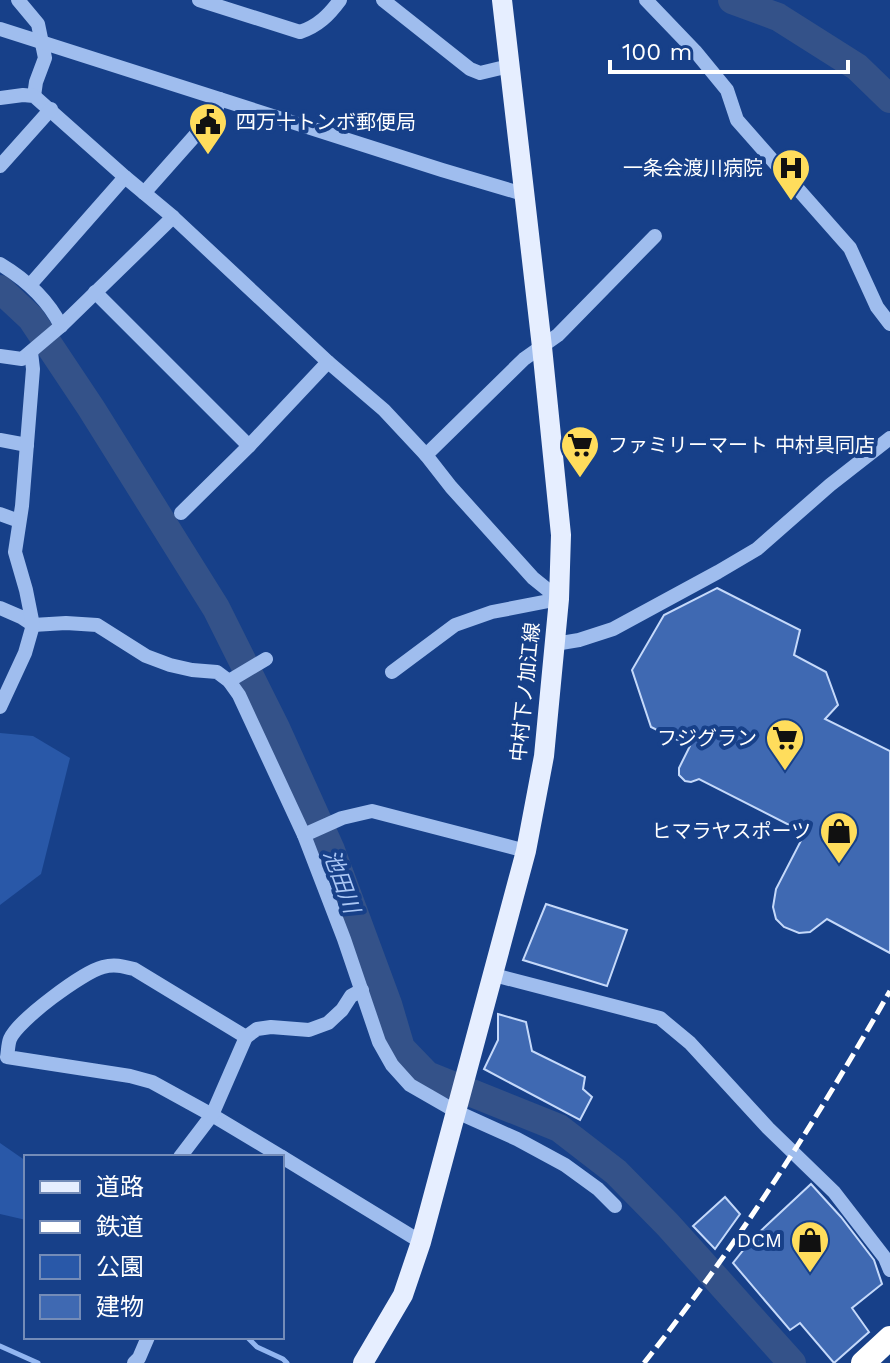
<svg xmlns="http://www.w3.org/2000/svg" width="890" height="1363" font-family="'Work Sans','Noto Sans JP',sans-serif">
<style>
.green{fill:#2958a8}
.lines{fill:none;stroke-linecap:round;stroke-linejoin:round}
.stream{stroke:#92b6f1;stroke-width:5}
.river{stroke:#345289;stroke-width:28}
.building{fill:#3f69b2;stroke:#c5d9fa;stroke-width:2}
.minor{stroke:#9fbdee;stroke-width:14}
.major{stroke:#e6eeff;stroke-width:20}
.highway{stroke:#fff;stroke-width:24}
.rail{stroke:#fff;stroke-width:5;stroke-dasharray:14 6;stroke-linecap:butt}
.labels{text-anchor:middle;stroke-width:8;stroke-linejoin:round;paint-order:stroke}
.poi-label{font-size:20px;fill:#fff;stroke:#174089;text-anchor:end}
.street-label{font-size:20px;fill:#fff;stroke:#174089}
.water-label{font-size:22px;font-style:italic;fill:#abc7f5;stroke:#174089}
</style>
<rect width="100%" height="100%" fill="#174089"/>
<!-- green -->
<g class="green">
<path d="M0,733L33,736L70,758L41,874L0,905Z"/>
<path d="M0,1143L26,1161V1220L0,1214Z"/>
</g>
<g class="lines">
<!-- stream -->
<g class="stream">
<path d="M247,1337L257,1347L283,1359L287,1363"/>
<path d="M0,1346L38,1363"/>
</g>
<!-- river -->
<g class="river">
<path d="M732,0L778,17L857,67L890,99"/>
<path d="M0,289L31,318L91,408L216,608L276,728L331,850L388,1004L401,1048L427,1075L559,1128L616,1172L668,1225L792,1363"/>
</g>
</g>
<!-- building -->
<g class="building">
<path d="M717,588L800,630L794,655L826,672L838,705L825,719L890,751V953L827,919L810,932L799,933L784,927L776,919L773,907L776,889L805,833L699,779L691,782L685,781L679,775V768L690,746L651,727L632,670L664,615Z"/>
<path d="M546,904L627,930L607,986L523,960Z"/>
<path d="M498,1014L526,1022L532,1051L585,1077L583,1089L592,1097L580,1120L484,1069L498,1040Z"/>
<path d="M811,1184L841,1217L874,1260L882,1284L852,1308L869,1332L834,1363L800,1323L790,1330L733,1263L753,1238Z"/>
<path d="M725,1197L740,1214L715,1249L693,1226Z"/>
</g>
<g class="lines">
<!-- minor -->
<g class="minor">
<path d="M18,0L38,24L45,58L36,82L34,96"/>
<path d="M199,0L300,32C318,26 329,15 340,0"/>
<path d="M383,0L470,69L480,73L509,66"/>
<path d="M646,0L695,51L727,90L737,120L850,248L877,307L890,324"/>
<path d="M0,29L442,170L523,194"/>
<path d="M0,98L23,95L34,96L125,177L173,217L328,362L384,410L426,455L451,487L533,578L559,599"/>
<path d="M0,166L51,109"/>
<path d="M144,193L215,113L220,99"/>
<path d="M0,264C25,279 48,300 61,326"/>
<path d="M30,285L125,177"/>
<path d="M95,292L249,446"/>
<path d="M0,356L22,359L61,326L173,217"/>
<path d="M0,440L27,445"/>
<path d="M426,455L524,359L558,335L655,236"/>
<path d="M181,513L249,446L328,362"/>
<path d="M0,514L19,521"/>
<path d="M0,608L21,617L33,625L66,623L97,625L146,656L170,665L192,670L217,672L229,681L239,695L304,835L344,939L379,1042L392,1065L410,1085L457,1112L517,1139L565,1165L598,1189L615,1206"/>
<path d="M555,644L579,640L613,629L718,572L757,549L830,485L890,438"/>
<path d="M392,672L455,625L492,612L559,599"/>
<path d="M229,681L266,659"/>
<path d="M0,707L25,653L33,625L26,590L15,552L22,506L33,369L31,352"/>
<path d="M304,835L342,818L372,811L526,851"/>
<path d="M494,975L660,1018L690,1043L768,1128L834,1192L885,1258L890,1270"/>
<path d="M246,1037L134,969C122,966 114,964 103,967C83,972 18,1020 10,1039C8,1044 8,1052 7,1057L130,1076L152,1082L212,1115L282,1157"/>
<path d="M180,1157L212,1115L246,1037L257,1029L271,1027L309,1030L328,1023L342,1010L351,996L362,990"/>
<path d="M282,1157L421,1242"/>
<path d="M134,1363L139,1358L148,1337"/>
</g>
<!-- major -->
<path class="major" d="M363,1363L403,1295L421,1242L526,851L544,756L559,599L561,535L542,347L502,0"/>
<!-- highway -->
<path class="highway" d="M863,1363L890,1338"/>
<!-- rail -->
<path class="rail" d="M644,1363C737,1246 816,1121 890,991"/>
</g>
<!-- icons -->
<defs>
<g id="civic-pin" transform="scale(2)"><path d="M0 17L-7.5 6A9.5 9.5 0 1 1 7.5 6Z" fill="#ffdd5c" stroke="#174089"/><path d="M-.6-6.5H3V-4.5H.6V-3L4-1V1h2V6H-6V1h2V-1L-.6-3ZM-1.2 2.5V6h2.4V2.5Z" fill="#111"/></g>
<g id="hospital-pin" transform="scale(2)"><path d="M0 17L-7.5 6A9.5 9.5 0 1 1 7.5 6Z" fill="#ffdd5c" stroke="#174089"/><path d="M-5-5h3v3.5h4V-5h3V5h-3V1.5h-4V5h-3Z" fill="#111"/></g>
<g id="supermarket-pin" transform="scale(2)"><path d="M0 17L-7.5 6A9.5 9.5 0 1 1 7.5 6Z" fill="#ffdd5c" stroke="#174089"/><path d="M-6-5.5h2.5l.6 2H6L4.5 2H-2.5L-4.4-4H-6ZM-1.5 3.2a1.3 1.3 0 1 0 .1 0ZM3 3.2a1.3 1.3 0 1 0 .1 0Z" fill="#111"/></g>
<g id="shop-pin" transform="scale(2)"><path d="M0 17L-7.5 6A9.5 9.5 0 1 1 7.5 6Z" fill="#ffdd5c" stroke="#174089"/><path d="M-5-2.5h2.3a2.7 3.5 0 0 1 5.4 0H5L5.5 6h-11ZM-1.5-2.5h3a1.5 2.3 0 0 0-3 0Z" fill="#111"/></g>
</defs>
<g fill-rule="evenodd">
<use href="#civic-pin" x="208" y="122"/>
<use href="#hospital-pin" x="791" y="168"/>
<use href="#supermarket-pin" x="580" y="445"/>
<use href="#supermarket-pin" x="785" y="738"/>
<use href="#shop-pin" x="839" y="831"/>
<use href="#shop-pin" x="810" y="1240"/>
</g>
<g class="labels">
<!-- poi labels -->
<g class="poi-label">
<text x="236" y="129" text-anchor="start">四万十トンボ郵便局</text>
<text x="763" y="175">一条会渡川病院</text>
<text x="608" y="452" text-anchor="start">ファミリーマート 中村具同店</text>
<text x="757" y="745">フジグラン</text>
<text x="811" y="838">ヒマラヤスポーツ</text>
<text x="782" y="1247">DCM</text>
</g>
<!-- street labels -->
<g class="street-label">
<text transform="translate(525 692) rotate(-84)" y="7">中村下ノ加江線</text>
</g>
<!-- water labels -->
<g class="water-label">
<text transform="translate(342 881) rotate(70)" y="8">池田川</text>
</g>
</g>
<!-- legend -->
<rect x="24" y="1155" width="260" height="184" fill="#174089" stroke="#748cb8" stroke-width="2"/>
<rect x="40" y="1181" width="40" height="12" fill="#e6eeff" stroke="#748cb8" stroke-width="2"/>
<text x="96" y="1195" font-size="24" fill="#ffffff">道路</text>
<rect x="40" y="1221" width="40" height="12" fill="#ffffff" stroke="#748cb8" stroke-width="2"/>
<text x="96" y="1235" font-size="24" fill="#ffffff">鉄道</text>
<rect x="40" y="1255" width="40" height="24" fill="#2958a8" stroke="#748cb8" stroke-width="2"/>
<text x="96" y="1275" font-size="24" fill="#ffffff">公園</text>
<rect x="40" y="1295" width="40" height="24" fill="#3f69b2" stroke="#748cb8" stroke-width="2"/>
<text x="96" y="1315" font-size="24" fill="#ffffff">建物</text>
<!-- scale -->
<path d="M610 60v12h238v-12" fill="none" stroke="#ffffff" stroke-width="4"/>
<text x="622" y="60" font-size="24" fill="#ffffff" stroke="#174089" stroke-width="6" paint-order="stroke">100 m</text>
</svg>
